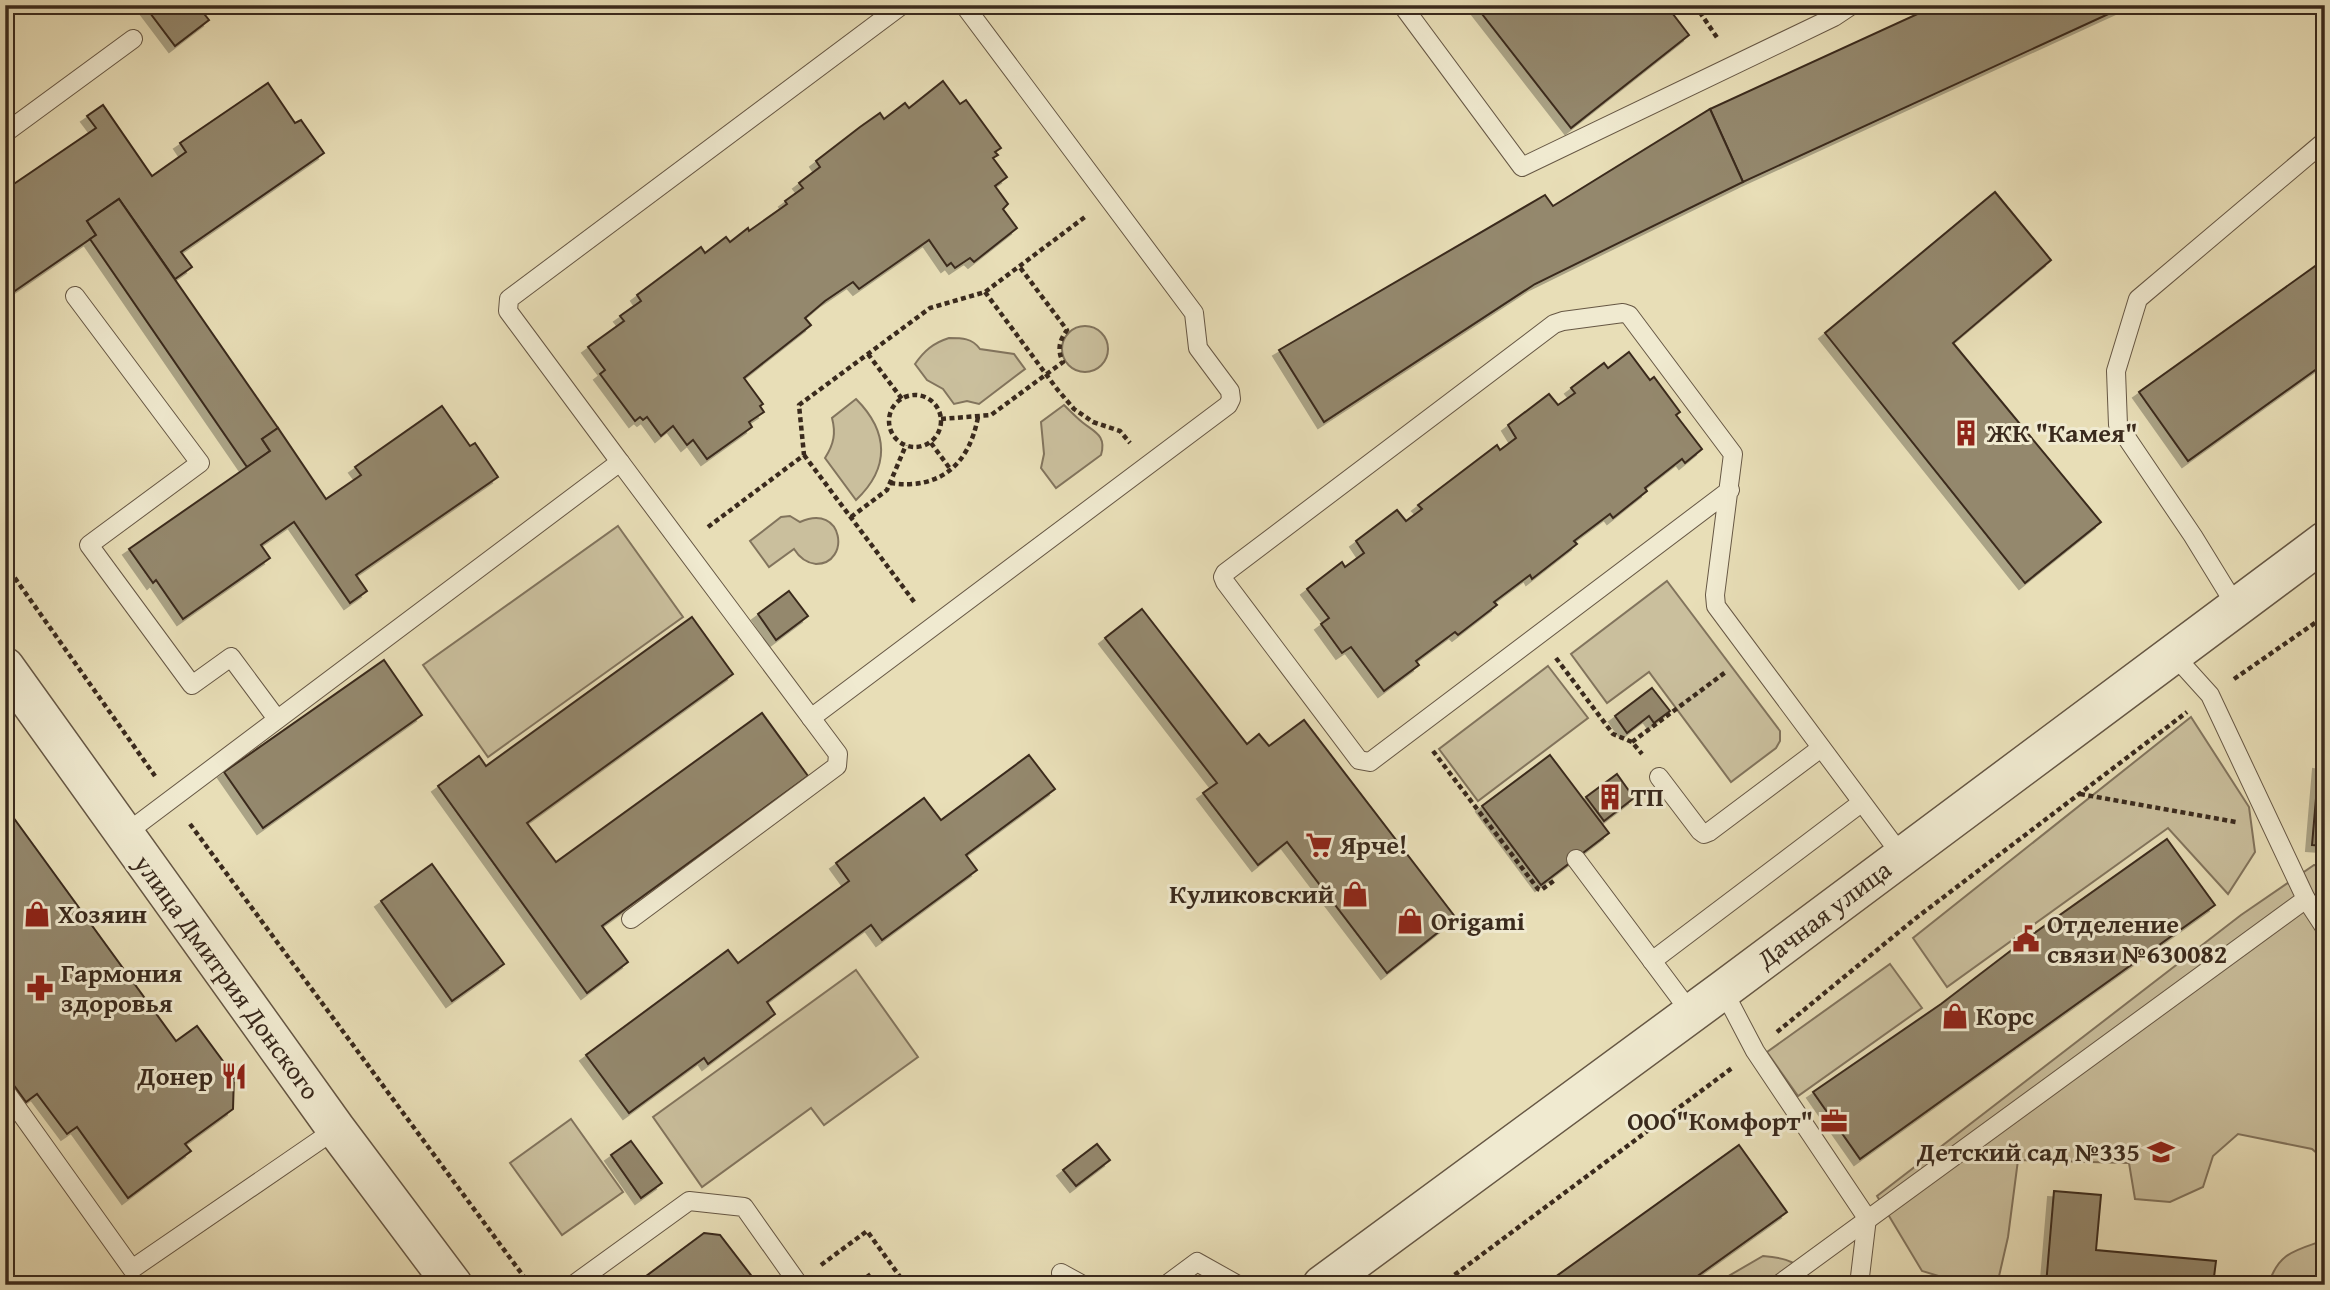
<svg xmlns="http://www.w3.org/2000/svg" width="2330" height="1290" font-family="'Gentium Book Plus',serif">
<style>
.green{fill:#cabf9d;stroke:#82745d;stroke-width:2}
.building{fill:#94886d;stroke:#3a2a1d;stroke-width:2;filter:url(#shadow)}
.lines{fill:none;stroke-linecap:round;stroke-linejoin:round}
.service-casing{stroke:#665744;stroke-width:20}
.tertiary-casing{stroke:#665744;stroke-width:41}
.path{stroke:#3a2a1d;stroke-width:4.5;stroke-dasharray:5 3.5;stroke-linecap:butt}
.service{stroke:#f0ead0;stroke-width:18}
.tertiary{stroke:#f0ead0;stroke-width:38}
.labels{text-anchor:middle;stroke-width:6;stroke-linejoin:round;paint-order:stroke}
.poi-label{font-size:26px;font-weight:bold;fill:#3a2a1d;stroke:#f0ead0;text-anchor:start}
.street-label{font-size:26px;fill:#3a2a1d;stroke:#f0ead0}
</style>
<defs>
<filter id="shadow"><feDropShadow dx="-6" dy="6" stdDeviation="0" flood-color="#0004"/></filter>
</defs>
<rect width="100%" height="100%" fill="#e8deb7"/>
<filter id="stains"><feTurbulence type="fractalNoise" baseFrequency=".00286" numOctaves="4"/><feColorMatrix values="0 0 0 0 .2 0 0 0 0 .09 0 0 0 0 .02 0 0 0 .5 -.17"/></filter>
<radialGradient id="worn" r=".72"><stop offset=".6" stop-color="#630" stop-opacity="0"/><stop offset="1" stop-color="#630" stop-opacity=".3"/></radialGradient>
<!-- green -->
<g class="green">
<circle cx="1085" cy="349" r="23"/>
<path d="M949,338C962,338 972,338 980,349L1014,354L1025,369L979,404L967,401L954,404L943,389L927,380L915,364C924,351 933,343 949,338Z"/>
<path d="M856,399C889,432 890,468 856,500L825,458C834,444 836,433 832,418Z"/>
<path d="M1064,405C1070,411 1076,417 1082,422C1094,432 1107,435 1101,455L1056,488L1041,468L1044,454L1041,422Z"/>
<path d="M790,516L800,522C844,502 851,564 816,564C806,563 799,557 794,549L769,567L750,541L781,517Z"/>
<path d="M618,526L683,617L488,757L423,665Z"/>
<path d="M1667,581L1780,731V741L1776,748L1731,782L1649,672L1607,703L1571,654Z"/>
<path d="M1548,666L1588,718L1478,801L1439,749Z"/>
<path d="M2191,717L2249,807L2255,852L2228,894L2168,828L1947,987L1913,938Z"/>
<path d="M2314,865L2325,866V1160L2312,1149L2238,1134L2213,1156L2203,1187L2170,1202L2135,1199L2129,1163L2018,1160L2008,1237L1997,1285H1968L1922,1271L1877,1196L2241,915Z"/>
<path d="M1890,964L1922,1008L1798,1096L1767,1052Z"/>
<path d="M856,970L918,1057L824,1125L811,1108L702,1187L653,1117Z"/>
<path d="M571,1119L623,1192L562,1235L510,1163Z"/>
<path d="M2325,1240V1285H2268C2279,1252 2294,1251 2325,1240Z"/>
<path d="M1763,1256C1787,1258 1800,1261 1810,1285H1713Z"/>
</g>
<!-- building -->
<g class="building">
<path d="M144,5H197L209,20L175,46Z"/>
<path d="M1475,5H1666L1689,35L1571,128Z"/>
<path d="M1937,5H2128L1743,182L1710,109Z"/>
<path d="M943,81L960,104L966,100L1001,148L995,152L998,155L993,158L1007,177L995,186L1008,204L1003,209L1017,228L974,262L970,258L955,268L951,263L947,266L929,240L859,289L853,282L825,301L805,318L811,325L744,378L763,404L760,406L764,412L749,422L752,427L707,459L693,440L687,445L673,426L661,436L647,417L643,420L640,417L635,421L600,374L605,370L588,347L624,321L620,316L641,301L637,295L701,247L705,253L726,237L730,242L748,228L749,231L787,204L785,201L803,188L799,183L820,167L816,161L860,127L880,113L884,119L905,103L909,108Z"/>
<path d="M268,83L295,123L301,120L324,153L181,252L192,267L175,279L119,199L87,221L96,235L9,295L5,291V190L96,128L87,116L103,105L152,176L186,152L180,143Z"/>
<path d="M1710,109L1743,182L1535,284L1324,422L1279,350L1545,195L1553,206Z"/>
<path d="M1995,192L2051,260L1953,343L2101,522L2025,583L1825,333Z"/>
<path d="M119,199L278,428L262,439L270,451L247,467L90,239L96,235L87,221Z"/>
<path d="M2325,259V363L2188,461L2139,392Z"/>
<path d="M1629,352L1650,380L1654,377L1680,412L1676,415L1702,449L1685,463L1682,459L1645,488L1647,491L1613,518L1610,514L1574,541L1577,544L1532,579L1530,575L1494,602L1497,605L1458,635L1455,632L1416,661L1419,665L1384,691L1351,647L1342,653L1321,624L1329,618L1307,589L1342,562L1345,567L1364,553L1356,541L1397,510L1406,521L1422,509L1418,505L1497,445L1500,450L1516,438L1508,425L1549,394L1558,405L1575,393L1571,388L1604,363L1608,368Z"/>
<path d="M442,406L470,446L475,443L498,477L356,575L367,591L350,603L294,522L261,545L270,558L183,619L156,580L153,583L129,549L270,451L262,439L278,428L326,499L361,475L355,467Z"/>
<path d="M789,591L808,616L776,640L758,614Z"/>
<path d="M1142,609L1247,744L1259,734L1269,746L1304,720L1456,918L1387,973L1287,842L1258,865L1203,793L1217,783L1105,638Z"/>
<path d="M692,617L733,674L527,823L556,862L762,713L808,776L602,926L628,962L587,993L438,786L479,756L486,766Z"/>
<path d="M384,660L422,715L263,828L224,772Z"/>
<path d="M1652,688L1670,711L1654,723L1649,716L1627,733L1615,716Z"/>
<path d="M1029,755L1055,789L966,855L977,870L882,940L871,925L860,933L767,1002L775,1014L708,1064L704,1058L629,1113L586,1055L728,950L738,963L849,881L836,863L924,798L941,820Z"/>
<path d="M1550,755L1609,833L1541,885L1482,806Z"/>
<path d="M2319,763L2325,764V846L2312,845Z"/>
<path d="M1617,774L1634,798L1604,821L1586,797Z"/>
<path d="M5,806L176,1041L197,1026L234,1076L233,1109L185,1144L191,1151L128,1198L77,1127L67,1134L37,1094L26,1102L5,1073Z"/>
<path d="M2167,839L2215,905L1860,1159L1813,1092L1941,1004L2026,939Z"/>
<path d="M432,864L504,964L452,1001L381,901Z"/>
<path d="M631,1141L662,1183L641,1198L611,1155Z"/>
<path d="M1097,1144L1110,1160L1076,1186L1063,1170Z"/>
<path d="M1739,1145L1787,1212L1685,1285H1544Z"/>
<path d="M2054,1191L2101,1195L2096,1250L2216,1261L2213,1285H2046Z"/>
<path d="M704,1233L720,1235L757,1283L754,1285H634Z"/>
<path d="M869,1274L877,1285H854Z"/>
</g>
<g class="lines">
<!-- service casing -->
<g class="service-casing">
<g id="service">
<path d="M1402,5L1522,167L1834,17L1852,5"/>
<path d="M5,133L133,39"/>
<path d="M75,296L200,463L89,545L192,685L231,657L277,719"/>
<path d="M620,462L508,311L509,299L902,5"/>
<path d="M1730,490L1370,762L1359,760L1225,582L1223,577L1225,573L1554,324L1563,321L1623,313L1629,315L1733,454L1715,595L1716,606L1902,856"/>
<path d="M2236,606L2193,536L2118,425L2116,371L2138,299L2325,141"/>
<path d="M811,718L1228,405L1231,399L1230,391L1198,348L1194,313L964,5"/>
<path d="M1659,777L1700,831L1704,834L1709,832L1821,748"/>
<path d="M125,834L620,462L838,754L837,766L631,919"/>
<path d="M1576,859L1691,1013"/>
<path d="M2306,899L2325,928"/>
<path d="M1652,961L1861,803"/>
<path d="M1723,990L1755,1051L1867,1218L1859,1285"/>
<path d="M5,1091L132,1269L336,1129"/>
<path d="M1061,1273L1083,1285"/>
<path d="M573,1285L689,1201L744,1207L797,1282"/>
<path d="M1166,1285L1197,1262L1238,1285"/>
<path d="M1778,1285L2306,899L2210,695L2172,653"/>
</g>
</g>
<!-- tertiary casing -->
<g class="tertiary-casing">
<g id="tertiary">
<path d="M5,667L336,1129L453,1285"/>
<path d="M1322,1285L1723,990L2325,541"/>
</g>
</g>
<!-- path -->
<g class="path">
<path d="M1695,5L1718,39"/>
<path d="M985,292L1057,389L1074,409L1093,422L1120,431L1130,443"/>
<path d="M868,354L902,399"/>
<circle cx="915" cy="421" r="26"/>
<path d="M941,419L991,415L1063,362C1057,350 1059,341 1067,330L1019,266"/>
<path d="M931,443L951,470"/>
<path d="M804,455L915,603"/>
<path d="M890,483C940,490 969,465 978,417"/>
<path d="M851,517L887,490L906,445"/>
<path d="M708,527L804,455L799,405L930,308L985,292L1085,217"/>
<path d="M5,564L155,776"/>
<path d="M1556,658L1613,734L1632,742L1642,754"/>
<path d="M2234,679L2325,616"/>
<path d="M1632,742L1727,671"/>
<path d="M1433,751L1538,889L1541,890L1555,880"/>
<path d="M2080,794L2236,822"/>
<path d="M190,824L530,1285"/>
<path d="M1777,1032L1916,918L2187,712"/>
<path d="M821,1265L867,1231L906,1285"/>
<path d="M1441,1285L1732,1068"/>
</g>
<!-- service -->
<use href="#service" class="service"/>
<!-- tertiary -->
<use href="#tertiary" class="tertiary"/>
</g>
<!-- icons -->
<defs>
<g id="building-bare" transform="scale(2.1)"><path d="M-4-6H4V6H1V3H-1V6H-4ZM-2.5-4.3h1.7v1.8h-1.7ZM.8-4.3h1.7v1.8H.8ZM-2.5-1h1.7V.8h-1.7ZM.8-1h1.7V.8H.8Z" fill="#8f2418" stroke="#f0ead0" stroke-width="2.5" paint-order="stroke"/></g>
<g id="supermarket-bare" transform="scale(2.1)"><path d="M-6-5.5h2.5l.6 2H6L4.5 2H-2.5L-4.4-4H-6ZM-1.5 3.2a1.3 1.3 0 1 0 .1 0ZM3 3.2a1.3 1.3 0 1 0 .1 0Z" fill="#8f2418" stroke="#f0ead0" stroke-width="2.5" paint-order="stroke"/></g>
<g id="shop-bare" transform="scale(2.1)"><path d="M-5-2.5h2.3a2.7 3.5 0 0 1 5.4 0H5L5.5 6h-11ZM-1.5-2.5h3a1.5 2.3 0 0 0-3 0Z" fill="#8f2418" stroke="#f0ead0" stroke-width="2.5" paint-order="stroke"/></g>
<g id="civic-bare" transform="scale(2.1)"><path d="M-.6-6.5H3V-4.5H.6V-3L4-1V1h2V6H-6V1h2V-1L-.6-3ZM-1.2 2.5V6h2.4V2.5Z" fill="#8f2418" stroke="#f0ead0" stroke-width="2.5" paint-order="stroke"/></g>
<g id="pharmacy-bare" transform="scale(2.1)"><path d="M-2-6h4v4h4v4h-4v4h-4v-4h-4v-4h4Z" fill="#8f2418" stroke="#f0ead0" stroke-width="2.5" paint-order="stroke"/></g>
<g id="restaurant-bare" transform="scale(2.1)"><path d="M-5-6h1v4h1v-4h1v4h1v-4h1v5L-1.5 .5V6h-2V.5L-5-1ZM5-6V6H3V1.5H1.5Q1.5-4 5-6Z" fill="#8f2418" stroke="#f0ead0" stroke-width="2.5" paint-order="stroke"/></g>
<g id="office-bare" transform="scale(2.1)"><path d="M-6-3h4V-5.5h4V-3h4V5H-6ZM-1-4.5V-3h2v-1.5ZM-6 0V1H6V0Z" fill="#8f2418" stroke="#f0ead0" stroke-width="2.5" paint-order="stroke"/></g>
<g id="school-bare" transform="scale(2.1)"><path d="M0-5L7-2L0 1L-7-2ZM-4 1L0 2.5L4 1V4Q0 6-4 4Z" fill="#8f2418" stroke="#f0ead0" stroke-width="2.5" paint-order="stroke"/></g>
</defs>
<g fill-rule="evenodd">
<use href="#building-bare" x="1966" y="433"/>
<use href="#building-bare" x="1610" y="797"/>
<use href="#supermarket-bare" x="1319" y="845"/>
<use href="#shop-bare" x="1355" y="894"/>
<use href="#shop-bare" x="37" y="914"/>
<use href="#shop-bare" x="1410" y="921"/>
<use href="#civic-bare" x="2026" y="939"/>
<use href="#pharmacy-bare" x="40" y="988"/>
<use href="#shop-bare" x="1955" y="1016"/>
<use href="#restaurant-bare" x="234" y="1076"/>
<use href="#office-bare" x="1834" y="1121"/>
<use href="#school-bare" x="2161" y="1152"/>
</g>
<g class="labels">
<!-- poi labels -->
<g class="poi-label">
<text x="1987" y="442">ЖК "Камея"</text>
<text x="1631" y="806">ТП</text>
<text x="1340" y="854">Ярче!</text>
<text x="1334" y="903" text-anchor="end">Куликовский</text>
<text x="58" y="923">Хозяин</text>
<text x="1431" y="930">Origami</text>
<text x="2047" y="933">Отделение<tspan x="2047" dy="30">связи №630082</tspan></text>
<text x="61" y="982">Гармония<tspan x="61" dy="30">здоровья</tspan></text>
<text x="1976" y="1025">Корс</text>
<text x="213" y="1085" text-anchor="end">Донер</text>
<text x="1813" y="1130" text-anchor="end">ООО"Комфорт"</text>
<text x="2140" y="1161" text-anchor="end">Детский сад №335</text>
</g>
<!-- street labels -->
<g class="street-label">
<text transform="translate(1824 914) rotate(-37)" y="9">Дачная улица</text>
<text transform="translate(227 977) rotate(54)" y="9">улица Дмитрия Донского</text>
</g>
</g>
<!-- margin -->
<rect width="2330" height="1290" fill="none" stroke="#e8deb7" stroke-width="28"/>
<rect x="7" y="7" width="2316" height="1276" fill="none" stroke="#3a2a1d" stroke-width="3.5"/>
<rect x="14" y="14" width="2302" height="1262" fill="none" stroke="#3a2a1d" stroke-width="2"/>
<rect width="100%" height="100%" filter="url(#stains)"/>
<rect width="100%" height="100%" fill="url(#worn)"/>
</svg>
